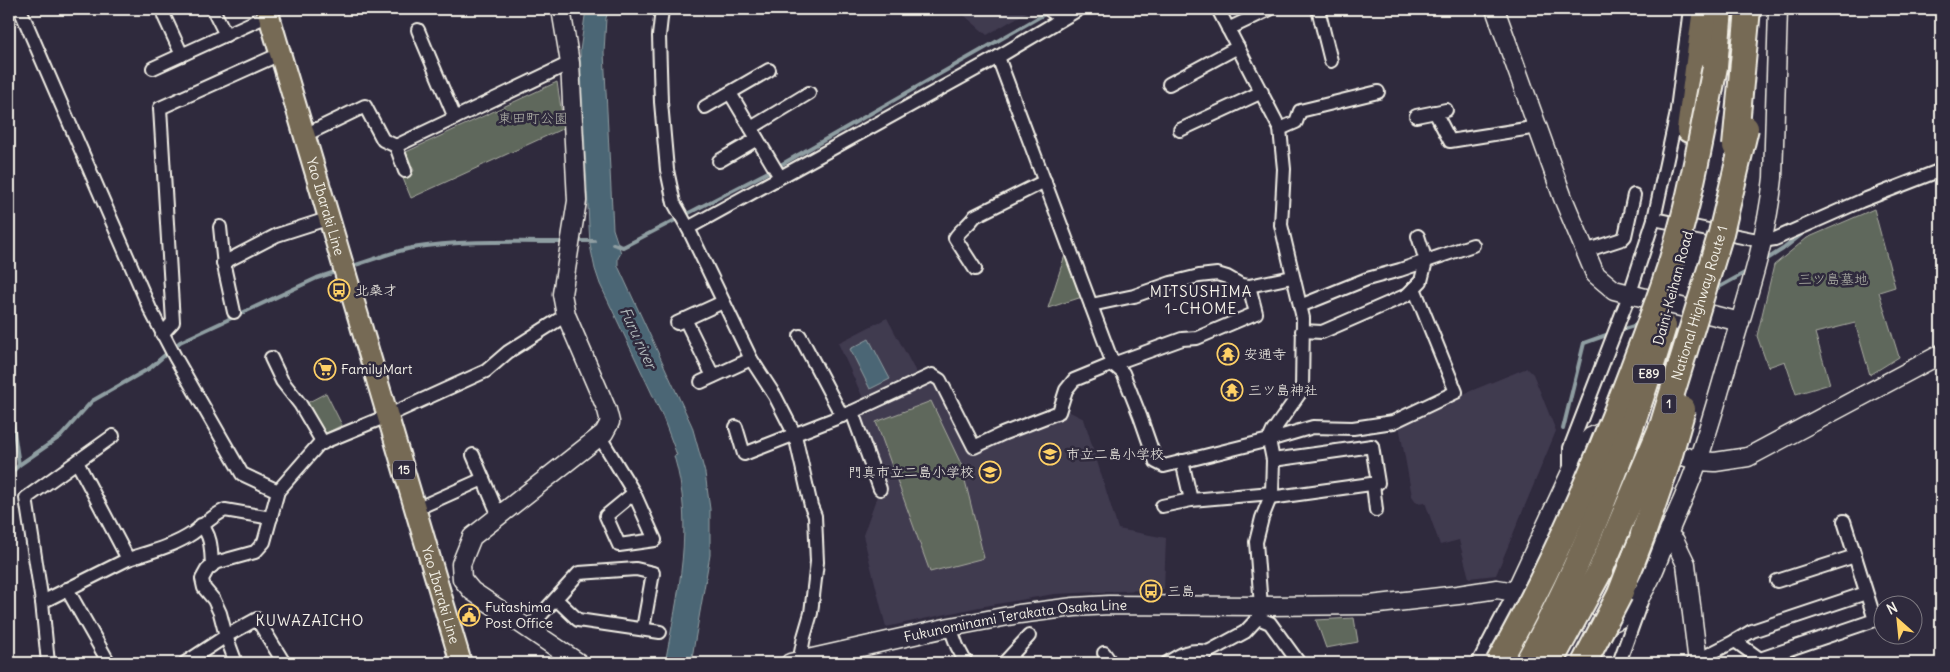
<svg xmlns="http://www.w3.org/2000/svg" width="1950" height="672" font-family="Delius,'Klee One',sans-serif">
<style>
.built{fill:#413a50}
.green{fill:#5f685b;stroke:#aaaca2}
.water{fill:#4c6674;stroke:#8f9ea2}
.lines{fill:none;stroke-linecap:round;stroke-linejoin:round}
.stream{stroke:#8f9ea2;stroke-width:4}
.street-casing{stroke:#f4f1e8;stroke-width:16}
.secondary-casing{stroke:#f4f1e8;stroke-width:21}
.primary-casing{stroke:#f4f1e8;stroke-width:24}
.highway-casing{stroke:#f4f1e8;stroke-width:28}
.street{stroke:#2f2a3d;stroke-width:12}
.secondary{stroke:#2f2a3d;stroke-width:18}
.primary{stroke:#766a55;stroke-width:20}
.highway{stroke:#766a55;stroke-width:24}
.highway-bridge-casing{stroke:#f4f1e8;stroke-width:28;stroke-linecap:butt}
.highway-bridge{stroke:#766a55;stroke-width:24}
.labels{text-anchor:middle;stroke-width:5;stroke-linejoin:round;paint-order:stroke}
.shield{fill:#2f2a3d;stroke:#b9b5b5;stroke-width:1}
.shield-label{font-size:12px;font-weight:bold;fill:#f4f1e8}
.park-label{font-size:14px;fill:#b1b3a9;stroke:#2f2a3d}
.street-label{font-size:14px;fill:#f4f1e8;stroke:#2f2a3d}
.poi-label{font-size:14px;fill:#f4f1e8;stroke:#2f2a3d;text-anchor:start}
.neighbourhood-label{font-size:15px;letter-spacing:1px;fill:#f4f1e8;stroke:#2f2a3d}
.water-label{font-size:15px;font-style:italic;fill:#b1b9ba;stroke:#2f2a3d}
</style>
<rect width="100%" height="100%" fill="#2f2a3d"/>
<filter id="ink" filterUnits="userSpaceOnUse"><feTurbulence type="fractalNoise" baseFrequency=".02" numOctaves="2"/><feDisplacementMap in="SourceGraphic" scale="10" xChannelSelector="R" yChannelSelector="G"/><feConvolveMatrix kernelMatrix="1 2 1 2 8 2 1 2 1" color-interpolation-filters="sRGB"/></filter>
<g filter="url(#ink)">
<!-- built -->
<g class="built">
<path d="M957,9H1032L987,35Z"/>
<path d="M887,318L918,376L937,384L973,452L1064,409L1084,419L1118,529L1166,538L1164,589L1054,594L979,607L886,627L863,535L877,496L887,491L857,415L868,409L838,343Z"/>
<path d="M1527,368L1533,374L1556,431L1496,575L1469,578L1459,540L1440,545L1425,502L1417,503L1412,496L1399,425L1456,397Z"/>
</g>
<!-- green -->
<g class="green">
<path d="M557,82L564,128L411,198L402,176L414,171L406,152Z"/>
<path d="M1874,209L1895,287L1879,292L1899,357L1870,375L1855,323L1815,333L1830,384L1796,394L1785,361L1768,367L1757,336L1774,265L1807,238Z"/>
<path d="M1065,255L1082,297L1048,308Z"/>
<path d="M326,393L342,425L321,436L305,404Z"/>
<path d="M931,401L961,464L984,558L930,572L876,422Z"/>
<path d="M1354,618L1358,642L1326,648L1316,620Z"/>
</g>
<!-- water -->
<g class="water">
<path d="M586,9H609L606,18L604,52L613,229L621,253L618,258V266L692,426L705,473L710,509V555L691,663H665C678,594 695,526 674,456L677,455L662,415L600,284L595,269L590,245L580,51Z"/>
<path d="M869,339L890,379L870,389L850,349Z"/>
</g>
<g class="lines">
<!-- stream -->
<g class="stream">
<path d="M576,241H594"/>
<path d="M613,244L623,247L770,171L1048,12"/>
<path d="M1764,261L1783,249L1807,230"/>
<path d="M349,267C370,261 391,252 412,248C462,240 517,242 567,242"/>
<path d="M1712,291L1750,270"/>
<path d="M1618,331L1640,324"/>
<path d="M9,397L19,465"/>
<path d="M1563,429L1584,343L1612,333"/>
<path d="M9,475L19,465L61,436L92,401L150,368L180,342L317,278L338,271"/>
</g>
<!-- street casing -->
<g class="street-casing">
<g id="street">
<path d="M20,9L150,309L175,357L242,474L278,491"/>
<path d="M213,9L226,35"/>
<path d="M662,9L659,36L661,102L667,170L674,203L688,228L751,359L775,396L795,435L811,506L815,516L817,562L811,613L804,637L799,663"/>
<path d="M1048,9L1061,18"/>
<path d="M1318,9L1331,61"/>
<path d="M164,16L182,55"/>
<path d="M1228,29L1270,9"/>
<path d="M418,30L455,118"/>
<path d="M153,68L269,15"/>
<path d="M1169,84L1238,47"/>
<path d="M730,93L780,177"/>
<path d="M705,107L769,70"/>
<path d="M1435,112L1450,141L1538,127"/>
<path d="M1416,116L1446,110"/>
<path d="M751,128L809,93"/>
<path d="M1280,129L1296,122L1300,111L1378,92"/>
<path d="M1180,130L1262,92"/>
<path d="M305,135L365,106L383,140L396,146"/>
<path d="M719,161L757,139"/>
<path d="M405,171L396,146L570,63"/>
<path d="M1654,219L1762,241L1775,239L1861,201L1941,170"/>
<path d="M220,227L224,266L234,312"/>
<path d="M688,228L998,57L1079,9"/>
<path d="M1585,251L1622,239L1625,236L1634,195"/>
<path d="M223,263L277,235L330,218"/>
<path d="M975,269L955,238C961,229 969,225 975,216L1045,181"/>
<path d="M1249,286L1256,313L1197,338L1182,339L1113,364L1123,373L1140,416L1156,462L1164,466L1269,440L1313,427L1353,428L1393,422L1456,392L1414,288"/>
<path d="M1091,305L1134,296L1171,283L1199,276L1217,274L1227,277L1241,285L1249,286L1292,277"/>
<path d="M1300,306L1367,279L1400,270L1473,245"/>
<path d="M685,319L713,376"/>
<path d="M677,323L723,302"/>
<path d="M1302,331L1322,332L1407,295L1421,281L1426,261L1418,236"/>
<path d="M162,334L173,322L160,108L280,54"/>
<path d="M800,336L842,416"/>
<path d="M271,358L282,381L300,404L323,443"/>
<path d="M701,382L751,359"/>
<path d="M852,412L880,489"/>
<path d="M736,427L744,454L852,412L932,375L940,380L974,447L1002,434L1059,412L1066,390L1074,380L1113,364L998,57"/>
<path d="M600,437L634,493L655,540L619,545L606,516L634,493"/>
<path d="M473,455L499,516"/>
<path d="M1182,461L1191,500"/>
<path d="M1570,470V448L1630,293L1654,219L1676,117L1690,9"/>
<path d="M1373,484L1376,510"/>
<path d="M1270,498L1378,483L1372,446L1273,460"/>
<path d="M1162,506L1191,500L1272,493"/>
<path d="M416,509L483,479"/>
<path d="M201,525C212,536 211,551 212,566"/>
<path d="M128,559C150,552 174,546 193,533C204,525 212,516 225,510L271,518"/>
<path d="M1777,581L1855,556"/>
<path d="M67,589L109,663"/>
<path d="M556,599L578,620L660,632"/>
<path d="M42,602L128,559L77,462"/>
<path d="M1258,618L1270,623L1299,663"/>
<path d="M950,627L957,646L966,663"/>
<path d="M529,628L579,573L636,569L653,573L643,629"/>
<path d="M1735,641L1752,631L1866,593"/>
<path d="M1104,653L1111,663"/>
<path d="M48,663L42,602L26,498L113,436"/>
<path d="M185,663L226,636L257,619L284,663"/>
<path d="M236,663L226,636L220,613L214,600L204,588L202,579L207,570L215,563L255,552L264,542L278,491L319,444L387,416L486,371L508,352L566,315"/>
<path d="M1004,663L1029,636"/>
<path d="M1167,663C1182,653 1189,649 1208,652"/>
<path d="M1194,663L1208,652L1245,632L1258,618L1261,606L1256,542L1262,518L1272,493L1273,460L1269,440L1273,431L1302,390L1303,318L1281,225L1284,169L1280,129L1218,9"/>
<path d="M1478,663L1515,592"/>
<path d="M1619,663L1642,599"/>
<path d="M1692,663L1735,641L1760,659L1875,620L1844,521"/>
</g>
</g>
<!-- secondary casing -->
<g class="secondary-casing">
<g id="secondary">
<path d="M561,9L570,63L577,201L562,294L566,315L607,410L610,422L604,433L472,537L461,564L462,579L472,591L579,663"/>
<path d="M1495,9L1563,198L1595,274L1614,290L1740,322"/>
<path d="M1668,535L1675,541L1686,564L1698,663"/>
<path d="M1515,592L1584,444L1591,437L1600,433L1613,432L1698,461L1715,462L1748,457L1941,354"/>
<path id="s1" d="M790,663L950,627L1019,614L1074,607L1109,605L1261,606L1370,605L1458,595L1497,589L1515,592L1592,625C1608,628 1624,618 1634,605C1652,583 1660,553 1671,527C1680,505 1691,483 1698,460C1711,423 1721,385 1732,348C1749,292 1767,236 1773,178L1778,9"/>
</g>
</g>
<!-- primary casing -->
<g class="primary-casing">
<g id="primary">
<path id="s2" d="M267,9L461,663"/>
</g>
</g>
<!-- highway casing -->
<g class="highway-casing">
<g id="highway">
<path d="M1715,67L1720,9"/>
<path d="M1689,130L1705,9"/>
<path d="M1620,594L1643,534"/>
</g>
</g>
<!-- street -->
<use href="#street" class="street"/>
<!-- secondary -->
<use href="#secondary" class="secondary"/>
<!-- primary -->
<use href="#primary" class="primary"/>
<!-- highway -->
<use href="#highway" class="highway"/>
<!-- highway-bridge casing -->
<g class="highway-bridge-casing">
<g id="highway-bridge">
<path d="M1735,146L1748,9"/>
<path d="M1643,534L1667,465L1683,409"/>
<path d="M1498,663C1551,569 1594,471 1632,370C1649,324 1668,278 1680,231C1695,177 1704,122 1715,67"/>
<path d="M1527,663C1586,557 1629,442 1664,326"/>
<path id="s3" d="M1550,663L1600,571L1662,426L1721,233L1746,128"/>
<path d="M1584,663L1620,594"/>
</g>
</g>
<!-- highway-bridge -->
<use href="#highway-bridge" class="highway-bridge"/>
</g>
</g>
<!-- icons -->
<defs>
<g id="bus-ring" transform="scale(1.125)"><circle r="9.5" fill="#2f2a3d" stroke="#ffd166" stroke-width="1.5"/><path d="M-5-6H5V4H4V6H2V4H-2V6H-4V4H-5ZM-3.5-4V0h7V-4ZM-3.5 1.2v1.5H-2V1.2ZM2 1.2v1.5H3.5V1.2Z" fill="#ffd166"/></g>
<g id="temple-ring" transform="scale(1.125)"><circle r="9.5" fill="#2f2a3d" stroke="#ffd166" stroke-width="1.5"/><path d="M0-6L5-2H3V0L6.5 2.5H4V6H1.5V3h-3V6H-4V2.5H-6.5L-3 0V-2H-5Z" fill="#ffd166"/></g>
<g id="supermarket-ring" transform="scale(1.125)"><circle r="9.5" fill="#2f2a3d" stroke="#ffd166" stroke-width="1.5"/><path d="M-6-5.5h2.5l.6 2H6L4.5 2H-2.5L-4.4-4H-6ZM-1.5 3.2a1.3 1.3 0 1 0 .1 0ZM3 3.2a1.3 1.3 0 1 0 .1 0Z" fill="#ffd166"/></g>
<g id="school-ring" transform="scale(1.125)"><circle r="9.5" fill="#2f2a3d" stroke="#ffd166" stroke-width="1.5"/><path d="M0-5L7-2L0 1L-7-2ZM-4 1L0 2.5L4 1V4Q0 6-4 4Z" fill="#ffd166"/></g>
<g id="civic-ring" transform="scale(1.125)"><circle r="9.5" fill="#2f2a3d" stroke="#ffd166" stroke-width="1.5"/><path d="M-.6-6.5H3V-4.5H.6V-3L4-1V1h2V6H-6V1h2V-1L-.6-3ZM-1.2 2.5V6h2.4V2.5Z" fill="#ffd166"/></g>
</defs>
<g fill-rule="evenodd">
<use href="#bus-ring" x="339" y="290"/>
<use href="#temple-ring" x="1228" y="354"/>
<use href="#supermarket-ring" x="325" y="369"/>
<use href="#temple-ring" x="1232" y="390"/>
<use href="#school-ring" x="1050" y="454"/>
<use href="#school-ring" x="990" y="472"/>
<use href="#bus-ring" x="1151" y="591"/>
<use href="#civic-ring" x="469" y="615"/>
</g>
<g class="labels">
<!-- shield labels -->
<g class="shield">
<rect x="1633" y="364.5" width="32" height="19" rx="4"/>
<rect x="1661.5" y="394.5" width="15" height="19" rx="4"/>
<rect x="393" y="460.5" width="22" height="19" rx="4"/>
</g>
<g class="shield-label">
<text x="1649" y="378">E89</text>
<text x="1669" y="408">1</text>
<text x="404" y="474">15</text>
</g>
<!-- park labels -->
<g class="park-label">
<text x="533" y="123">東田町公園</text>
<text x="1833" y="284">三ツ島墓地</text>
</g>
<!-- street labels -->
<g class="street-label">
<text dy="5" stroke="none"><textPath href="#s2" startOffset="206">Yao Ibaraki Line</textPath></text>
<text transform="translate(1673 288) rotate(-75)" y="5">Daini-Keihan Road</text>
<text dy="5" stroke="none"><textPath href="#s3" startOffset="391">National Highway Route 1</textPath></text>
<text dy="5" stroke="none"><textPath href="#s2" startOffset="611">Yao Ibaraki Line</textPath></text>
<text dy="5" stroke="none"><textPath href="#s1" startOffset="230">Fukunominami Terakata Osaka Line</textPath></text>
</g>
<!-- poi labels -->
<g class="poi-label">
<text x="355" y="295">北桑才</text>
<text x="1244" y="359">安通寺</text>
<text x="341" y="374">FamilyMart</text>
<text x="1248" y="395">三ツ島神社</text>
<text x="1066" y="459">市立二島小学校</text>
<text x="974" y="477" text-anchor="end">門真市立二島小学校</text>
<text x="1167" y="596">三島</text>
<text x="485" y="612">Futashima<tspan x="485" dy="16">Post Office</tspan></text>
</g>
<!-- neighbourhood labels -->
<g class="neighbourhood-label">
<text x="1201" y="297">MITSUSHIMA<tspan x="1201" dy="17">1-CHOME</tspan></text>
<text x="310" y="626">KUWAZAICHO</text>
</g>
<!-- water labels -->
<g class="water-label">
<text transform="translate(638 338) rotate(65)" y="5">Furu river</text>
</g>
</g>
<!-- margin -->
<rect width="1950" height="672" fill="none" stroke="#2f2a3d" stroke-width="30"/>
<rect x="15" y="15" width="1920" height="642" fill="none" stroke="#f4f1e8" stroke-width="2" filter="url(#ink)"/>
<!-- north arrow -->
<g transform="translate(1898 620) rotate(333)"><circle r="24" fill="#2f2a3d" stroke="#7e7a81"/>
<path d="M0-4L9 19L0 12L-9 19Z" fill="#ffd166"/>
<text y="-8" font-size="14" font-weight="bold" text-anchor="middle" fill="#f4f1e8">N</text>
</g>
</svg>
